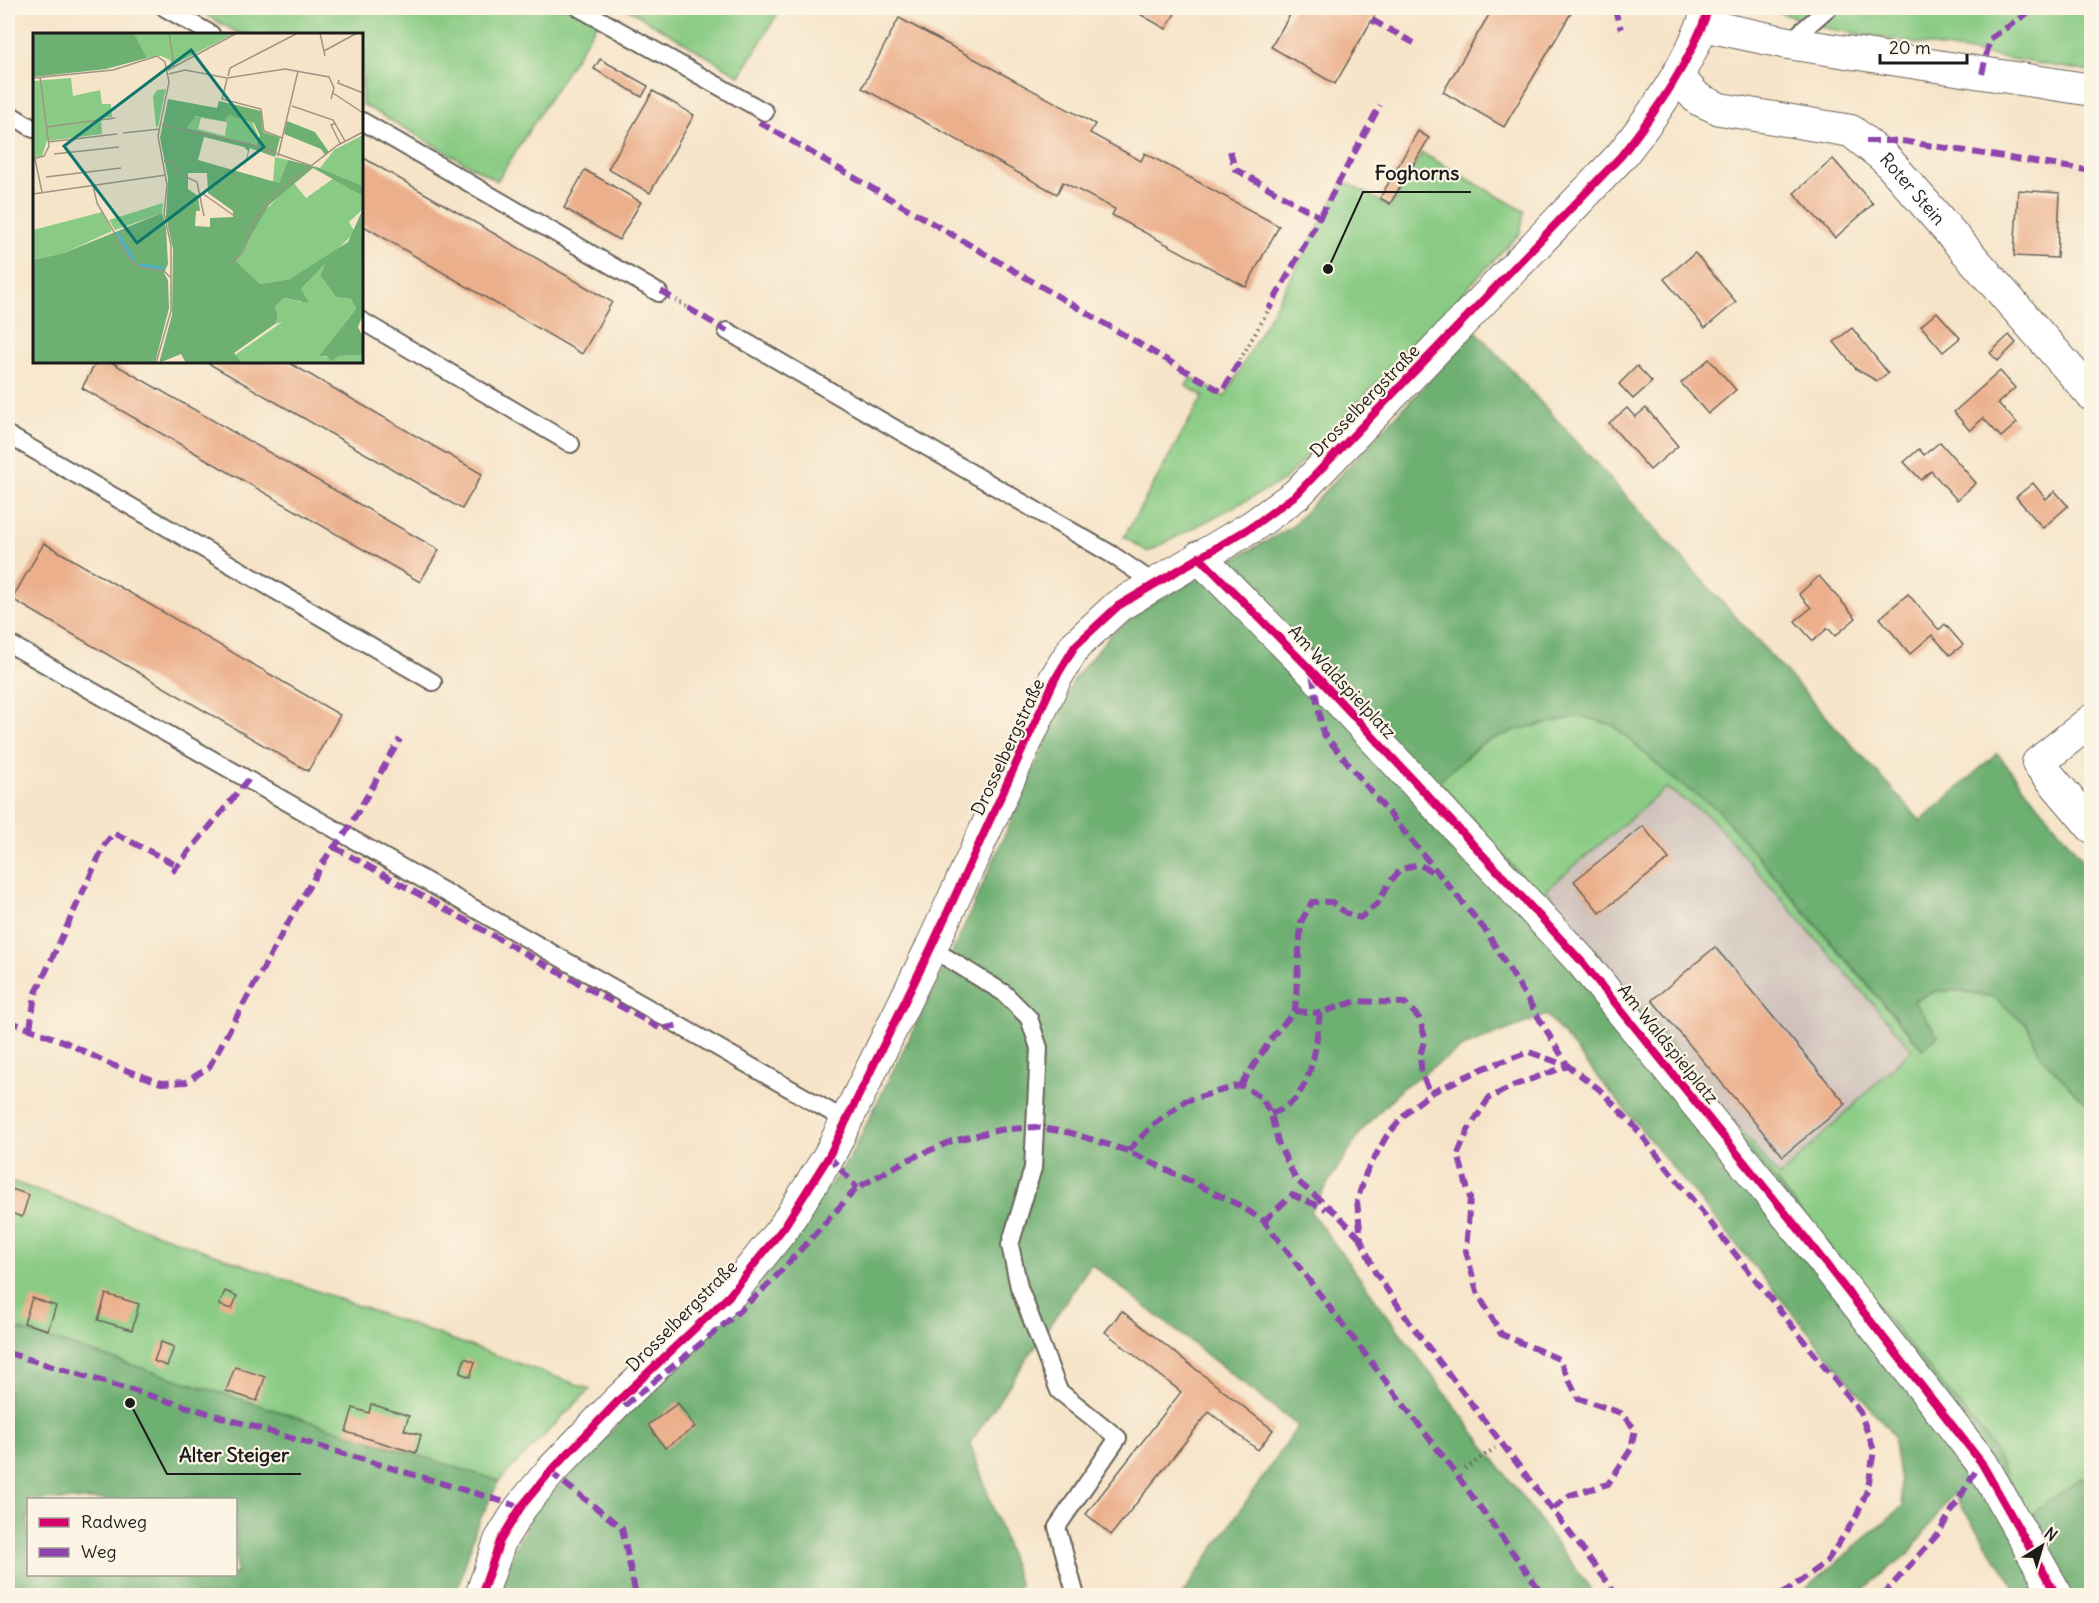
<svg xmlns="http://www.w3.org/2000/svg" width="2099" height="1603" font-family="Delius,sans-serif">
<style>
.industrial{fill:#cec1ba}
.green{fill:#89cb84;stroke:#527450;stroke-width:1.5;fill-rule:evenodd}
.forest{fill:#6eaf72;stroke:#456647;stroke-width:1.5;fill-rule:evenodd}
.building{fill:#ebaf8b}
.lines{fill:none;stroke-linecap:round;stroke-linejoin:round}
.service-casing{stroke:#686259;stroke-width:20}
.minor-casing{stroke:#686259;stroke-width:34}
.path{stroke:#686259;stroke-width:4;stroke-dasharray:1.5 4.5;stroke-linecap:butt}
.service{stroke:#fff;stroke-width:16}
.minor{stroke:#fff;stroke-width:32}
.quiet{stroke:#8e44ad;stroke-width:6;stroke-dasharray:12 6;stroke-linecap:butt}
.cycleway-casing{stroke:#fcf5e5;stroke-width:11}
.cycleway{stroke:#d6006c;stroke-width:8}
.labels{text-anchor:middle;stroke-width:4.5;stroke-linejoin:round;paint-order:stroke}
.street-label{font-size:18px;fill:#1c1c1c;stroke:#fcf5e5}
.inset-river{fill:none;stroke:#4bb5c8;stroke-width:3}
.inset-road{fill:none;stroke:#9f9484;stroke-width:1.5}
.view{fill:#0f766e;fill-opacity:0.15;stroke:#0f766e;stroke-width:3}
.inset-edge{fill:none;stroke:#1c1c1c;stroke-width:3}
.leader{fill:none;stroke:#1c1c1c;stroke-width:2}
.callout-dot{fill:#1c1c1c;stroke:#fcf5e5;stroke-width:2}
.callout-label{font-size:20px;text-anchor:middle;font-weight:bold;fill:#1c1c1c;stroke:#fcf5e5;stroke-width:4.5;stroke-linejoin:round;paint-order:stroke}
</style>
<rect width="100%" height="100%" fill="#fcf5e5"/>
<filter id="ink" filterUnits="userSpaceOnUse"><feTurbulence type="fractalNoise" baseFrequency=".0167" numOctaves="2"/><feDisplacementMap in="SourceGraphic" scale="12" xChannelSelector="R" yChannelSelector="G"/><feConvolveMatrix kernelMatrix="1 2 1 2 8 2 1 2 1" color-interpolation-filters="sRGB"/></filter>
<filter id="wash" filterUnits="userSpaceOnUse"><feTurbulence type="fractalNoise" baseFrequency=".008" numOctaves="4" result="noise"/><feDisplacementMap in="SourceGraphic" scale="24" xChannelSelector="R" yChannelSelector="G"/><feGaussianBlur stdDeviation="1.35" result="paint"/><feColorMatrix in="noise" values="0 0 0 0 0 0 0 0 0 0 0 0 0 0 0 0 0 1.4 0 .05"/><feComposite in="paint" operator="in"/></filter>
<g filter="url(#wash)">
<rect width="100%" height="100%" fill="#f6e4c9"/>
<!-- industrial -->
<path class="industrial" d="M1667,788L1710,817L1913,1050L1779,1177L1546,890Z"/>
<!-- green -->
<g class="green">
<path d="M193,8H607L497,181L362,104V34H240Z"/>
<path d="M626,8H781L740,76Z"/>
<path d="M1766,8H2091V72L1829,29Z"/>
<path d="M1422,153L1524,211L1520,233L1283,481L1148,552L1124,537L1203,396L1186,386L1191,377L1225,397L1344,181L1390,207Z"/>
<path d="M1581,716L1613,725L1676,781L1717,809L1922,1049L1938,1036L1913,1001L1936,991H1961L1994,997L2027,1025L2041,1056L2079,1097L2091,1105V1476L2080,1479L2030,1516L1439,781L1481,744L1515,730ZM1666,788L1710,817L1912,1049L1779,1177L1546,890Z"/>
<path d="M8,1180L590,1389L499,1481L8,1326Z"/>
</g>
<!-- forest -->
<g class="forest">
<path d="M1476,331L1921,821L1997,753L2091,870V1105L2079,1097L2041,1056L2027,1025L1994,997L1961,991H1936L1913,1000L1938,1036L1923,1049L1717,809L1676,781L1613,725L1581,716L1515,730L1481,744L1439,781L1606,973L1989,1442L2029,1516L2080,1479L2091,1476V1595H2020L1953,1493L1910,1552L1856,1595H1799L1903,1506L1893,1435L1547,1015L1463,1047L1402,1088L1363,1129L1310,1211L1595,1595H1182L1298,1426L1091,1264L970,1443L1020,1585L1013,1595L498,1596L513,1552L535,1510L760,1278L849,1159L958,940L1074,679L1111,634L1146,607L1290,528Z"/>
<path d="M8,1326L499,1481L476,1528L456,1595H8ZM28,1500H236V1574H28Z"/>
</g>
<g id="blocks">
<!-- building -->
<g class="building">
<path d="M1129,8H1178L1166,29Z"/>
<path d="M1294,8H1379L1335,84L1271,47Z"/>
<path d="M1493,8H1574L1504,127L1443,92Z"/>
<path d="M899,18L1095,124L1090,133L1141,161L1145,153L1279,226L1246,287L1112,215L1115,209L1063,182L1057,194L862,88Z"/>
<path d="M600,59L648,86L642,97L594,69Z"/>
<path d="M653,91L694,115L650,193L608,169Z"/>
<path d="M1418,131L1429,138L1390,204L1380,198Z"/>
<path d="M362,157L612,302L582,354L362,225Z"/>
<path d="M1833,159L1873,204L1835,238L1794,193Z"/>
<path d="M585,170L641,202L619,240L564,208Z"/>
<path d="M2018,190L2060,193L2057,258L2014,256Z"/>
<path d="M1695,253L1736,302L1705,328L1664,279Z"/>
<path d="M1937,312L1960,338L1943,352L1921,326Z"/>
<path d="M1852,328L1888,373L1877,381L1856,369L1834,342Z"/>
<path d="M2009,335L2016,343L1998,361L1990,353Z"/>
<path d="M1709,359L1736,390L1708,414L1681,383Z"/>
<path d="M96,362H111L439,550L420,582L82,388Z"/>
<path d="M206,362H288L482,474L462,509Z"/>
<path d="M1637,366L1652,382L1633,399L1619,384Z"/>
<path d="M2000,371L2015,388L1998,403L2017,423L2001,437L1983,418L1970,431L1954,412Z"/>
<path d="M1627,408L1635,417L1646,408L1678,446L1650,470L1609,423Z"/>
<path d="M1940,442L1976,483L1957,500L1931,471L1921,480L1904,462L1919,449L1924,455Z"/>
<path d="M2033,483L2046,499L2055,491L2068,506L2043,528L2016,497Z"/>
<path d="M44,543L340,715L308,771L12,599Z"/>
<path d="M1819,576L1856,618L1835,636L1828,628L1813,641L1795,621L1811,608L1799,594Z"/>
<path d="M1908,594L1939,630L1945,624L1963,645L1950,655L1932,635L1910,654L1880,618Z"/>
<path d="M1643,826L1669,859L1600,913L1574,881Z"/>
<path d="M1715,947L1846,1104L1783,1156L1652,1000Z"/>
<path d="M12,1189L29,1195L22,1217L8,1212Z"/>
<path d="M225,1291L237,1296L232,1309L219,1305Z"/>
<path d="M106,1294L139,1304L132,1330L98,1320Z"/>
<path d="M32,1298L56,1306L48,1330L24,1323Z"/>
<path d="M1122,1311L1273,1430L1258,1450L1209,1412L1111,1535L1086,1514L1181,1392L1105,1332Z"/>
<path d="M161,1342L174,1347L167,1366L154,1361Z"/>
<path d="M465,1358L475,1362L470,1377L460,1373Z"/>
<path d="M235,1367L265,1377L257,1401L226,1391Z"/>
<path d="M678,1403L695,1427L665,1448L648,1425Z"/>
<path d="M371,1404L409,1416L404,1430L421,1435L416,1453L346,1432L353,1408L369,1413Z"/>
</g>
</g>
</g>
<g filter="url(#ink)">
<use href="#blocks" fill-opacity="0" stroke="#686259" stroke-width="1.5"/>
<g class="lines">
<!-- service casing -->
<g class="service-casing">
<g id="service">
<path d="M165,8L211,34"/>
<path d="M579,8L765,112"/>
<path d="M1788,43L1828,8"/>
<path d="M8,113L34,129"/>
<path d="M362,121L659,293"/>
<path d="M362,321L571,444"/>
<path d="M727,331L1111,554L1154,583"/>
<path d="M8,435L433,682"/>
<path d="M8,643L845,1120"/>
<path d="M931,948L1004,993L1029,1018L1039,1048L1033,1168L1010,1245L1019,1287L1059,1391L1118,1438L1057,1527L1076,1596"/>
</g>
</g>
<!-- minor casing -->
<g class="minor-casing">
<g id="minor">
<path d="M1703,25L1788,43L2092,90"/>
<path id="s1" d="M1677,76L1698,99L1720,109L1851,131L1886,159L2092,395"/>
<path d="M1199,557L1310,669L1582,962L1804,1236L1981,1462L2057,1596"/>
<path d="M2092,720L2038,763L2092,827"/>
<path d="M481,1596L500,1541L521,1507L550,1472L618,1401L729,1296L784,1227L829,1156L931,948L1055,679L1075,646L1118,606L1253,526L1297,494L1621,156C1657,110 1690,63 1709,8"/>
</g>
</g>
<!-- path -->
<g class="path">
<path d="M680,303L688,308"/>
<path d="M1240,360L1269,309"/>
<path d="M1465,1469L1495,1448"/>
</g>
<!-- service -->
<use href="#service" class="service"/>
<!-- minor -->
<use href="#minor" class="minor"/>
<!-- quiet -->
<g class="quiet">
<path d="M1614,8L1621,29"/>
<path d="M1372,20L1414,43"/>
<path d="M1982,74L1990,39L2035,8"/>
<path d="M759,122L1222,392L1240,360"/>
<path d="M1866,141H1902L2092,171"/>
<path d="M1230,151L1235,169L1320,217L1269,309"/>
<path d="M1320,217L1380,105"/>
<path d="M661,291L677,301"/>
<path d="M688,308L727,331"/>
<path d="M1312,674L1323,733L1486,931L1568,1066L1515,1085L1489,1098L1468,1130L1458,1154L1470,1198L1466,1251L1477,1292L1501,1334L1559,1359L1578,1398L1621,1413L1635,1429L1631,1449L1608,1484L1570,1495L1553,1509"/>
<path d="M334,847L661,1029L679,1025"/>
<path d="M172,872L249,779"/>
<path d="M1295,1011L1320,1013"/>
<path d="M8,1021L65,1042L112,1065L161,1083L186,1082L209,1067L299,903L329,853L345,834L400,739"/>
<path d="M30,1029L35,995L105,844L114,833L178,866"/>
<path d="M1241,1085L1273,1036L1295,1011L1301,922L1312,902H1332L1346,913L1360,918L1377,904L1389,883L1400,870L1418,864L1433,872"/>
<path d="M1271,1114C1278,1110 1287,1107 1292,1102C1314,1080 1316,1042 1320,1013L1357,1001L1405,1003L1419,1018L1425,1037L1420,1056L1422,1075L1431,1093"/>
<path d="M1128,1151L1152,1126L1185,1101L1241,1085L1261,1097L1271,1114L1278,1142L1296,1180L1337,1214L1361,1239"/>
<path d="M829,1156L857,1188"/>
<path d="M1264,1221L1292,1195L1326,1209"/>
<path d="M8,1353L521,1507"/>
<path d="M624,1406L721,1327L768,1285L857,1188L905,1161L952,1141L999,1130L1035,1127L1071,1133L1128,1151L1239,1205L1264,1221L1457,1475L1544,1596"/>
<path d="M550,1472L622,1528L636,1596"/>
<path d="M1618,1596L1410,1323L1375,1272L1361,1239L1357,1201L1366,1173L1386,1137L1410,1109L1431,1093L1484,1068L1529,1052L1568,1066L1599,1089L1635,1127L1860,1412L1874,1450L1868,1488L1856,1517L1827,1561L1780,1596"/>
<path d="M1882,1596L1938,1534L1981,1462"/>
</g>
<!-- cycleway casing -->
<g class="cycleway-casing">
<g id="cycleway">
<path d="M1199,557L1310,669L1582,962L1804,1236L1981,1462L2057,1596"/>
<path d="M481,1596L500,1541L521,1507L550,1472L618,1401L729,1296L784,1227L829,1156L931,948L1055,679L1075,646L1118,606L1253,526L1297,494L1621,156C1657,110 1690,63 1709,8"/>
</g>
</g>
<!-- cycleway -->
<use href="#cycleway" class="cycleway"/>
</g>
</g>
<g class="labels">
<!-- street labels -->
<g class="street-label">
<text dy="6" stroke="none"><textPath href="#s1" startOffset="273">Roter Stein</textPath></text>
<text transform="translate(1365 401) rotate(-46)" y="6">Drosselbergstraße</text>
<text transform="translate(1342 682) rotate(47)" y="6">Am Waldspielplatz</text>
<text transform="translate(1008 747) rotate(-65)" y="6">Drosselbergstraße</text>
<text transform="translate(1668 1044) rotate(51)" y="6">Am Waldspielplatz</text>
<text transform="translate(682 1316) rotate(-45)" y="6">Drosselbergstraße</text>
</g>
</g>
<!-- overview -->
<g transform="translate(33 33)">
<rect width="330" height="330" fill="#f6e4c9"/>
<path d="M101,0H202L138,33L137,27L128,23L114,25ZM38,45L40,63L67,57L69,71H78L79,84L68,85L69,101L14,108L9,123L0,125V48ZM133,56L125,94H123L120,63L124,57ZM161,83L195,89L192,86L197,82L218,86L226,105L223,112L154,95ZM168,85L194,89L192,103L165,96ZM330,102V153L287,135L301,117ZM242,124L255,127L246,151L240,149ZM301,145L330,163V176L316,189L322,199L301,220L257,246L227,251L203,228L224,186L260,149L273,165ZM130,170L129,180L82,197L76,187ZM69,179L79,198L31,220L0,227V197ZM292,231L287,242L303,264L318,266L323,276L285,324L330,322V330H209L202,322L249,289L242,291L245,284L242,274L251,265L268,269V256Z" fill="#89cb84" fill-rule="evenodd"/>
<path d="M0,0H101L114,25L73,36L0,44ZM135,66L184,75L186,68L228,78L230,99L247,105L242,124L217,115L211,136L215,118L211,114L171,104L165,127L246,150L255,127L287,135L330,153V163L280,135L236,172L203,228L227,251L257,246L315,209L330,176V282L325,294L330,304V322L306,323L298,328L294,323L285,324L323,276L318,266L303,264L287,242L292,231L268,256L276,270L251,265L242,274L245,284L242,291L201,320L209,330H153L148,321L126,330L139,282L140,216L133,184L135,145L127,105ZM197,82L221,90L227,103L223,112L154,95L162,83L195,89L192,86ZM155,140H174L175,160L200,178V184L177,185V194L162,193L163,178H167L165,163L155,156ZM254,88L282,99L296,119L292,122L288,116L251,101ZM129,180L133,195L135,231L131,240L135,247L136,275L122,330H0V227L31,220Z" fill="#6eaf72" fill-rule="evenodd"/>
<path class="inset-river" d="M84,200L101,227M107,232L130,235"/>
<path class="inset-road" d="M136,0L141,33M287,0L292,23M291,18L324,0M135,37L204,0M136,41L152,37L194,45L252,36L296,44L301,55L298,66M195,43L197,35L265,0M0,45L80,37L124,23L132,29L136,49L125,103L134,152L131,181L138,212V278L123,330M194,46L189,66L228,76L231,98L249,105M306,47L305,50L330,60M300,60L330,80M259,73L300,87L312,108M303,90L298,92L307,110M129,92L217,111L279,133M13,94L82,85M90,100L127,96M15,109L84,101M21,121L86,114M245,123L265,38M0,126L11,123L16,113L7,44M2,126L9,159M131,128H139L149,142L164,149L171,183M13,144L88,135M60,152L64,170L98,228L107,234L131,238L137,244M169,160L200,182M0,161L133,142M199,230L210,219L221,189L242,161L305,112L330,99"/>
<path class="view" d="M158,17L231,114L104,210L31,113Z"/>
<rect width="330" height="330" class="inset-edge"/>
</g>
<!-- callouts -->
<path class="leader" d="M1328 269L1363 192H1471M130 1403L167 1474H301"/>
<g class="callout-dot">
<circle cx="1328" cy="269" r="6"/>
<circle cx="130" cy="1403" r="6"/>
</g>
<g class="callout-label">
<text x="1417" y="180">Foghorns</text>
<text x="234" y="1462">Alter Steiger</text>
</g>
<!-- margin -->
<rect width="2099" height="1603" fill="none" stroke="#fcf5e5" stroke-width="30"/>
<!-- legend -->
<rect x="27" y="1498" width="210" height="78" fill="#fcf5e5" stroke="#a29e95" stroke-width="1.5"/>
<rect x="39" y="1518" width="30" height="9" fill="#d6006c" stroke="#a29e95" stroke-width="1.5"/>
<text x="81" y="1528" font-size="18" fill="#1c1c1c">Radweg</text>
<rect x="39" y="1548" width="30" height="9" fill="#8e44ad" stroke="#a29e95" stroke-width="1.5"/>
<text x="81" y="1558" font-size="18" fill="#1c1c1c">Weg</text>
<!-- north arrow -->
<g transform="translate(2042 1546) rotate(37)" stroke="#fcf5e5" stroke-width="4.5" paint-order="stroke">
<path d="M0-4.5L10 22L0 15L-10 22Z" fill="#1c1c1c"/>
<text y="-9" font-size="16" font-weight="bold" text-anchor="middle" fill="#1c1c1c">N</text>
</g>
<!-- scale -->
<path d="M1880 54v9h87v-9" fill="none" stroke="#1c1c1c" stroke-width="3"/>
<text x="1889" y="54" font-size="18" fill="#1c1c1c" stroke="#fcf5e5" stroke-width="4.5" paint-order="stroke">20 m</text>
</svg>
